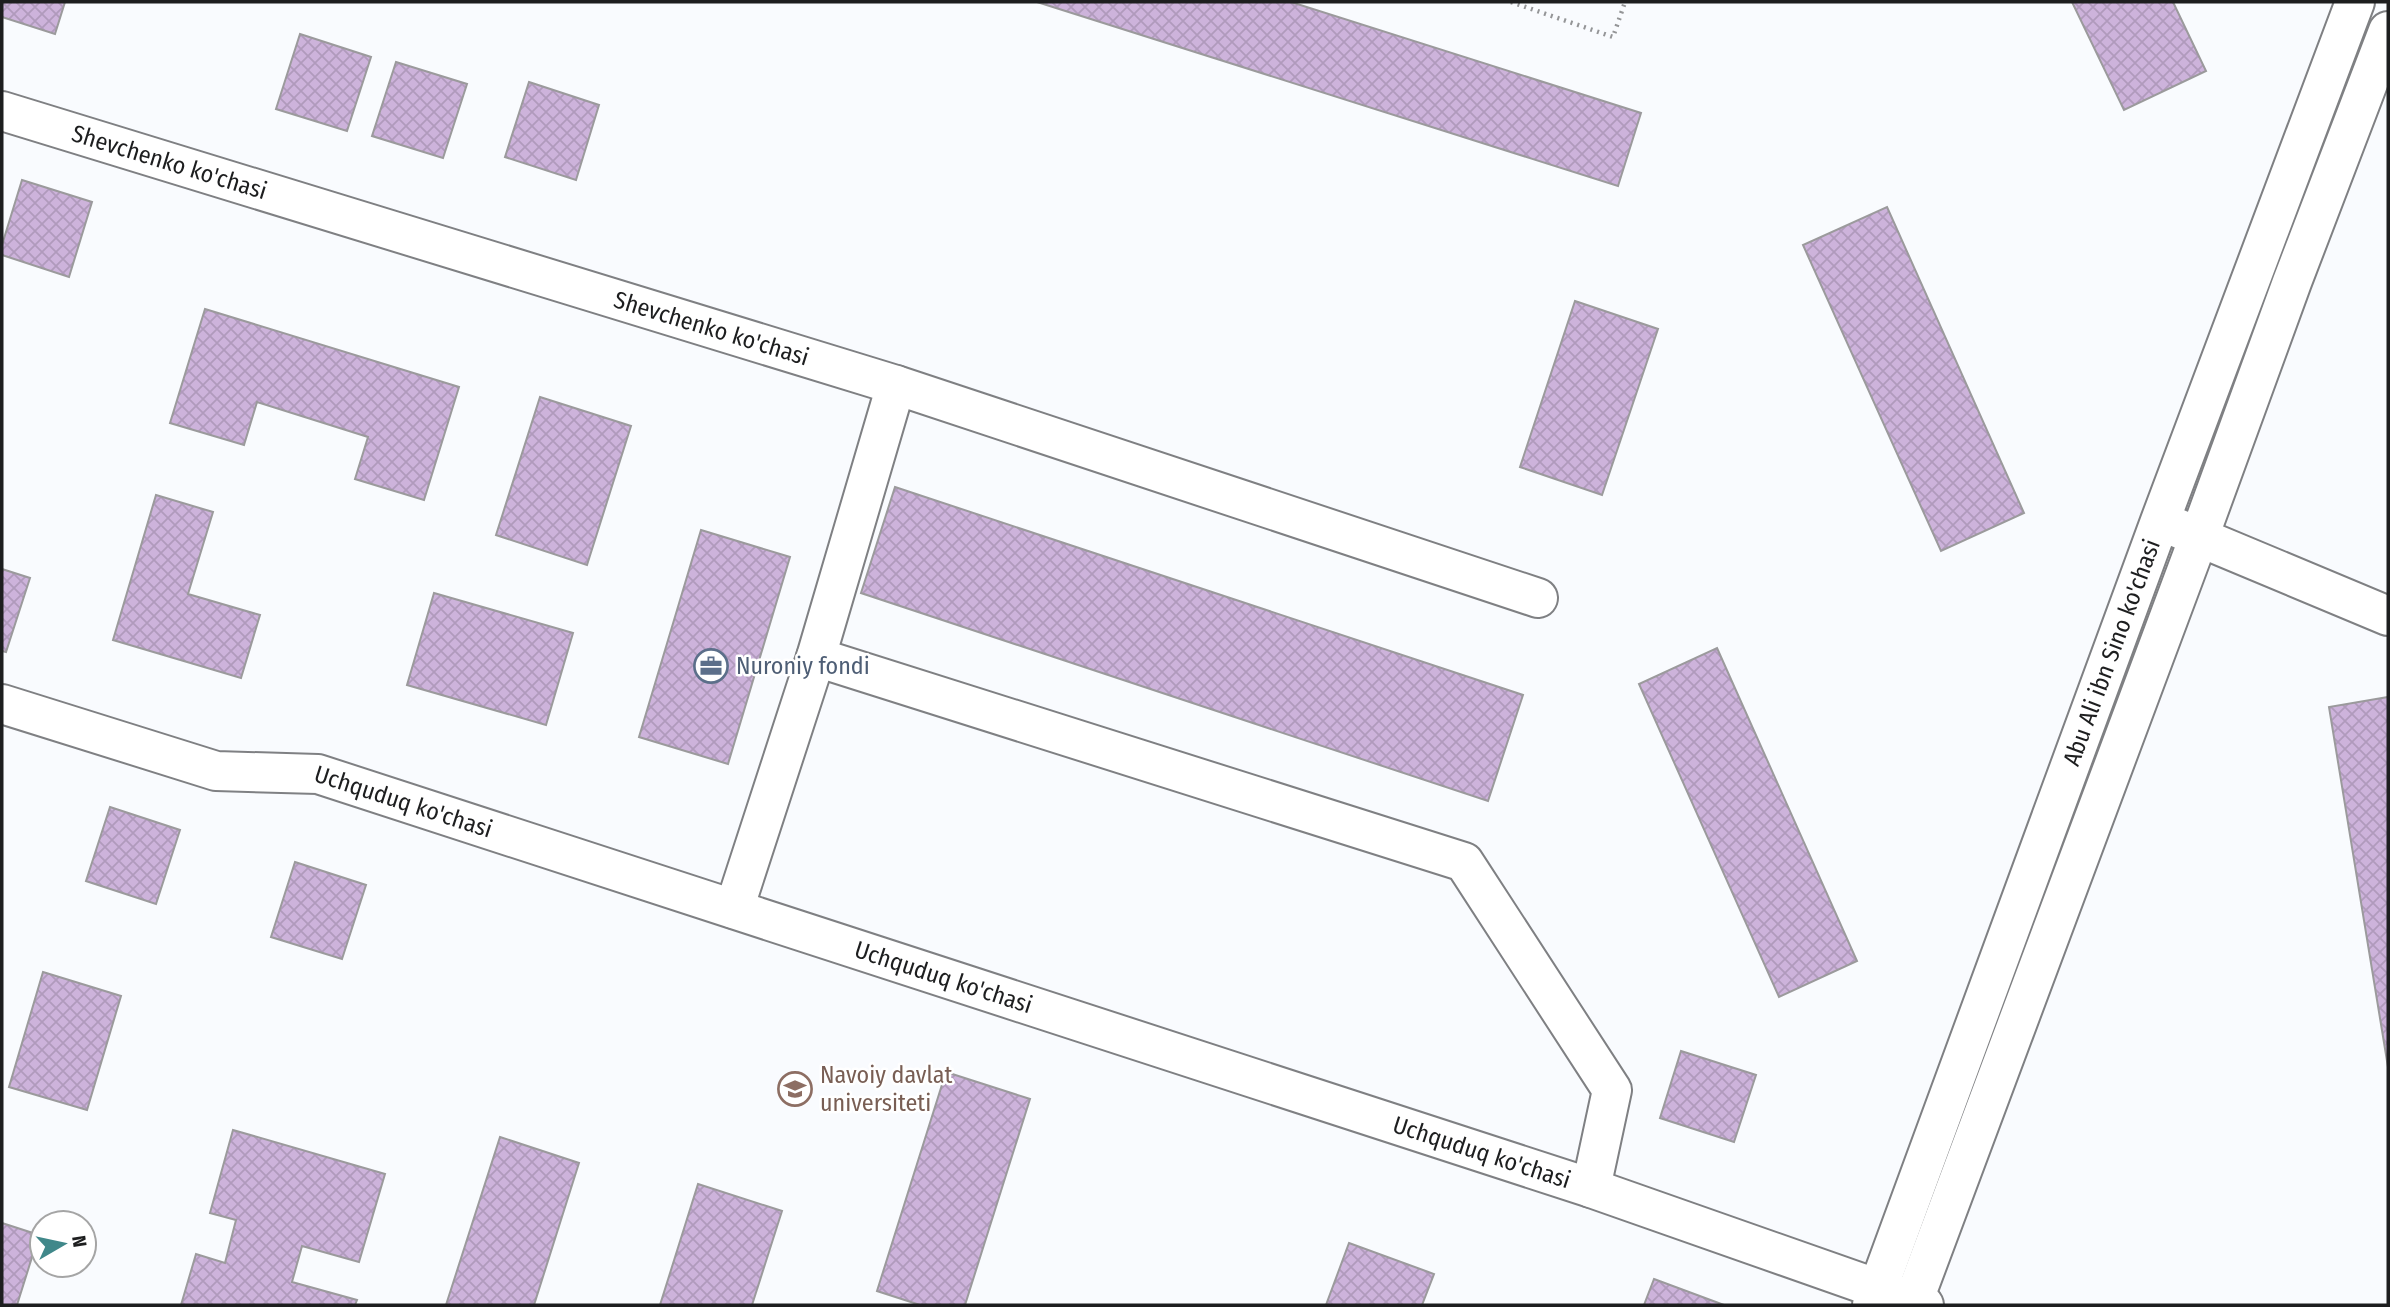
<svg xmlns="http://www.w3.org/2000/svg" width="2390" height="1307" font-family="'Fira Sans Condensed',sans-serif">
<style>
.building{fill:url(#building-cross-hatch);stroke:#9b9a9c;stroke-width:2}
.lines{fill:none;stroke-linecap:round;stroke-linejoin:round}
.minor-casing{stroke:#7f8083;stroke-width:42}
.path{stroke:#949597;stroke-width:4.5;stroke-dasharray:2 5;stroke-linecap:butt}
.minor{stroke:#fff;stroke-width:38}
.labels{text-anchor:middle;stroke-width:5;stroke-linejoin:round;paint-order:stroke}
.street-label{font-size:24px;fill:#1d1e1f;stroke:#fff}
.service-label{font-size:24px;fill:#4e5e75;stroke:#fff;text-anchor:start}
.education-label{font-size:24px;fill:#785e54;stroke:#fff;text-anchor:start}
</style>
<defs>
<pattern id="building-cross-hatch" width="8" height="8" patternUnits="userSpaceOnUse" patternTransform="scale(1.75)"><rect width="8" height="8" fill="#cdb3db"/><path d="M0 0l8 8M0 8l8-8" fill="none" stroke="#b09abc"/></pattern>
</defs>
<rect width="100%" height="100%" fill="#f9fbfe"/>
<!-- building -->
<g class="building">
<path d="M2,2H65L55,34L2,17Z"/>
<path d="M1037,2H1291L1641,113L1618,186Z"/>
<path d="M2072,2H2173L2206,71L2124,110Z"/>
<path d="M300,34L371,57L347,131L276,109Z"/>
<path d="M396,62L467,84L443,158L372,136Z"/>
<path d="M529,82L599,105L576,180L505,157Z"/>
<path d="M22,180L92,202L69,277L2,255V245Z"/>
<path d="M1887,207L2024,513L1941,551L1803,245Z"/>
<path d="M1575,301L1658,329L1602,495L1520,467Z"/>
<path d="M205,309L459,387L424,500L355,479L368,437L257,402L244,445L170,423Z"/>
<path d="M540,397L631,426L587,565L496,535Z"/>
<path d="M895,487L1523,695L1488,801L861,593Z"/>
<path d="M156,495L213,512L188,594L260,615L241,678L113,640Z"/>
<path d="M701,530L790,557L728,764L639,737Z"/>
<path d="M2,569L30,578L6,652L2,651Z"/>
<path d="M434,593L573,633L546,725L407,685Z"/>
<path d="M1717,648L1857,961L1779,997L1639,684Z"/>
<path d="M2388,697V1067L2329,707Z"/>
<path d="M110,807L180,830L156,904L86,881Z"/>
<path d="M295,862L366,885L342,959L271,937Z"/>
<path d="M43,972L121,996L87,1110L9,1087Z"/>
<path d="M1681,1051L1756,1075L1734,1142L1660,1118Z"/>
<path d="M946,1072L1030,1099L965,1305H920L877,1291Z"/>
<path d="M233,1130L385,1174L359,1262L302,1246L292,1282L357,1300L355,1305H181L196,1254L225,1263L236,1220L210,1213Z"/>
<path d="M500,1137L579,1163L534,1305H446Z"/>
<path d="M698,1184L782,1211L752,1305H660Z"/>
<path d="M2,1223L39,1235L17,1305H2Z"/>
<path d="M1349,1243L1434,1274L1422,1305H1326Z"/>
<path d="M1654,1279L1724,1305H1644Z"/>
</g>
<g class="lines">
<!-- minor casing -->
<g class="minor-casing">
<g id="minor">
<path id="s1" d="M2,111L896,385L816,657L734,909"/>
<path d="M896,385L1538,598"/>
<path d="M2175,527L2388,616"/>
<path d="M816,657L1464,862L1612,1090L1591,1188"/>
<path id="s2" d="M2,704L216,771L318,774L1591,1188L1924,1305"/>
<path id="s3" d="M1872,1305L2160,521L2355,2"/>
<path d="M1912,1305L2199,537L2292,282L2388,31"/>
</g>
</g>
<!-- path -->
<path class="path" d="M1511,2L1613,37L1625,2"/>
<!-- minor -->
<use href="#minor" class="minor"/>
</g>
<!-- icons -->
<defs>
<g id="office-ring" transform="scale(1.75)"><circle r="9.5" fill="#fff" stroke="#5c6f8a" stroke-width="1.5"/><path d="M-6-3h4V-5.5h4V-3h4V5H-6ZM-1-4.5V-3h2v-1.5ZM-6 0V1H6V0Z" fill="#5c6f8a"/></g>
<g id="university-ring" transform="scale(1.75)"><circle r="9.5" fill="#fff" stroke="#8d6e63" stroke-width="1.5"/><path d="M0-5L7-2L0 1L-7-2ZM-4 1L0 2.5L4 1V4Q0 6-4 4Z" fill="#8d6e63"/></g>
</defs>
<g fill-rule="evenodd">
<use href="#office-ring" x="711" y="666"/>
<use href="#university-ring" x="795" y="1089"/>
</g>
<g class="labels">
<!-- street labels -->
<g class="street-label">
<text dy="8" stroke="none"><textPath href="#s1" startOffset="175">Shevchenko ko'chasi</textPath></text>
<text dy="8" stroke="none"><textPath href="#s1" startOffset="742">Shevchenko ko'chasi</textPath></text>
<text dy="8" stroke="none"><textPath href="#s3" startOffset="695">Abu Ali ibn Sino ko'chasi</textPath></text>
<text dy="8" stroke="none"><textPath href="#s2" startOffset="416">Uchquduq ko'chasi</textPath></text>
<text dy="8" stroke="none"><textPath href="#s2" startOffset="984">Uchquduq ko'chasi</textPath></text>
<text dy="8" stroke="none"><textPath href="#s2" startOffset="1550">Uchquduq ko'chasi</textPath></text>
</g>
<!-- service labels -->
<g class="service-label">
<text x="736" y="674">Nuroniy fondi</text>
</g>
<!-- education labels -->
<g class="education-label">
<text x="820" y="1083">Navoiy davlat<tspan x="820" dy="28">universiteti</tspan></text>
</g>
</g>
<!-- border -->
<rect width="2390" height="1307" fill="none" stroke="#1d1e1f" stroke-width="7"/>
<!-- north arrow -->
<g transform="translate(63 1244) rotate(81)"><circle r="33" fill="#ffffff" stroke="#a5a5a5" stroke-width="2"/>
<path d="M0-5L12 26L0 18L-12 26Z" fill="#40888a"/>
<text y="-10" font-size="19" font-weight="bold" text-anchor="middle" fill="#1d1e1f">N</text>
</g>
</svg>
